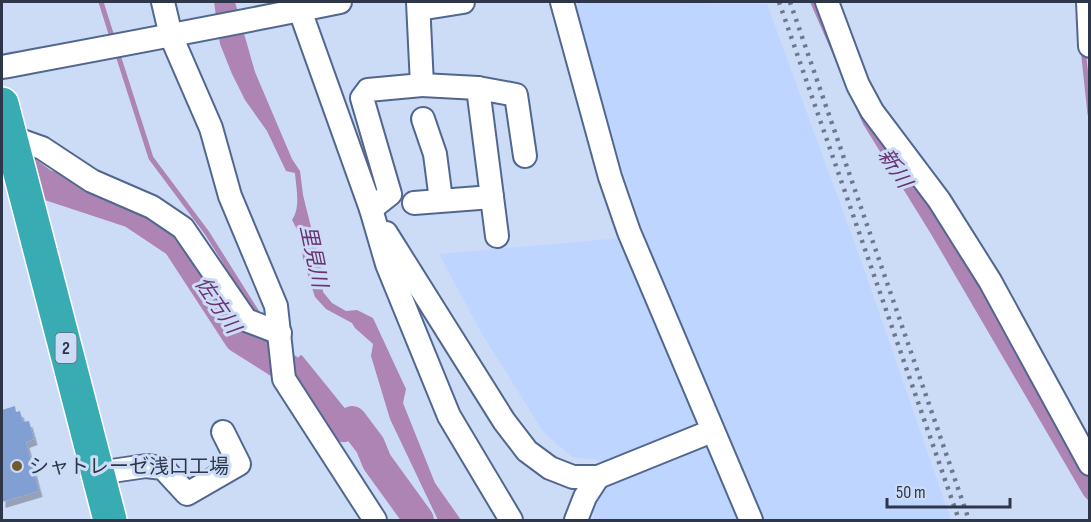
<svg xmlns="http://www.w3.org/2000/svg" width="1091" height="522" font-family="'Sofia Sans Condensed','Noto Sans JP',sans-serif">
<style>
.built{fill:#bed5ff}
.water{fill:#ad84b3}
.lines{fill:none;stroke-linecap:round;stroke-linejoin:round}
.stream{stroke:#ad84b3;stroke-width:5}
.river{stroke:#ad84b3;stroke-width:30}
.building{fill:#829fd3;filter:url(#shadow)}
.minor-casing{stroke:#52678f;stroke-width:26}
.highway-casing{stroke:#fff;stroke-width:36}
.minor{stroke:#fff;stroke-width:22}
.highway{stroke:#39abb3;stroke-width:33}
.rail{stroke:#6c788e;stroke-width:4.5;stroke-dasharray:3 6;stroke-linecap:butt}
.poi-dot{fill:#735a2b;stroke:#ccdcf7;stroke-width:2}
.labels{text-anchor:middle;stroke-width:6;stroke-linejoin:round;paint-order:stroke}
.shield{fill:#ccdcf7;stroke:#5d687d;stroke-width:1.5}
.shield-label{font-size:18px;font-weight:bold;fill:#2d3749}
.poi-label{font-size:20px;fill:#2d3749;stroke:#ccdcf7;text-anchor:start}
.water-label{font-size:21px;font-style:italic;fill:#693471;stroke:#ccdcf7}
</style>
<defs>
<filter id="shadow"><feDropShadow dx="3.5" dy="6" stdDeviation="0" flood-color="#0004"/></filter>
</defs>
<rect width="100%" height="100%" fill="#ccdcf7"/>
<!-- built -->
<path class="built" d="M579,2L767,4L862,263L951,520H594L593,511L599,495L609,482L600,460L572,457L544,433L482,334L439,254L645,236L620,162L576,9Z"/>
<!-- water -->
<g class="water">
<path d="M214,2H235L255,72L292,159L300,171L303,195L322,271L323,292L332,303L346,311L357,310L373,318L406,389L403,403L435,483L461,520H438L390,419L371,356L373,344L355,328L352,323L326,309L315,297L303,259L301,237L292,220C301,207 296,188 295,173L286,171L267,131L245,100L232,74L220,44Z"/>
<path d="M810,2H818L933,197L1089,475V501L1084,496L931,234L863,124Z"/>
</g>
<g class="lines">
<!-- stream -->
<g class="stream">
<path d="M101,2L113,40"/>
<path d="M1083,48L1090,114"/>
<path d="M117,52L151,158L207,233L258,314"/>
<path d="M301,358L352,421"/>
</g>
<!-- river -->
<path class="river" d="M6,156L44,184L132,213L177,243L239,338L299,376L334,422L343,427L352,421L370,445L377,462L419,520"/>
</g>
<!-- building -->
<path class="building" d="M15,406L16,412L20,411L23,422L29,421L34,439L26,442L39,491L2,502V410Z"/>
<g class="lines">
<!-- minor casing -->
<g class="minor-casing">
<g id="minor">
<path d="M163,2L171,36L211,128L230,196L276,306L284,379L375,520"/>
<path d="M297,2L371,209L387,264L449,416L511,520"/>
<path d="M562,2L610,177L629,232L751,520"/>
<path d="M827,2L858,85L872,111L939,200L990,281L1090,464"/>
<path d="M1088,2L1090,46"/>
<path d="M419,9L463,2"/>
<path d="M2,67C114,46 227,25 340,2"/>
<path d="M422,85L478,88L516,95L525,156"/>
<path d="M478,88L497,236"/>
<path d="M423,119L435,154L441,200"/>
<path d="M11,137L42,148L92,181L152,207L183,228L246,320L280,333"/>
<path d="M414,203L492,197"/>
<path d="M371,209L390,194L362,98L368,90L422,85L418,2"/>
<path d="M386,233L504,421L527,451L550,468L573,477H598L712,431"/>
<path d="M98,473L146,466L163,468L187,494L239,464L223,432"/>
<path d="M576,520L585,497L598,477"/>
</g>
</g>
<!-- highway casing -->
<g class="highway-casing">
<path id="highway" d="M2,104L110,520"/>
</g>
<!-- minor -->
<use href="#minor" class="minor"/>
<!-- highway -->
<use href="#highway" class="highway"/>
<!-- rail -->
<g class="rail">
<path d="M779,2L959,520"/>
<path d="M790,2L969,520"/>
</g>
</g>
<!-- markers -->
<circle class="poi-dot" cx="17" cy="466" r="6"/>
<g class="labels">
<!-- shield labels -->
<rect class="shield" x="55.5" y="333" width="21" height="30" rx="4.5"/>
<g class="shield-label">
<text x="66" y="354">2</text>
</g>
<!-- poi labels -->
<g class="poi-label">
<text x="29" y="473">シャトレーゼ浅口工場</text>
</g>
<!-- water labels -->
<g class="water-label">
<text transform="translate(895 168) rotate(57)" y="7">新川</text>
<text transform="translate(314 256) rotate(78)" y="7">里見川</text>
<text transform="translate(218 305) rotate(56)" y="7">佐方川</text>
</g>
</g>
<!-- border -->
<rect width="1091" height="522" fill="none" stroke="#2d3749" stroke-width="6"/>
<!-- scale -->
<path d="M887 498v9h123v-9" fill="none" stroke="#2d3749" stroke-width="3"/>
<text x="896" y="498" font-size="18" fill="#2d3749" stroke="#ccdcf7" stroke-width="4.5" paint-order="stroke">50 m</text>
</svg>
